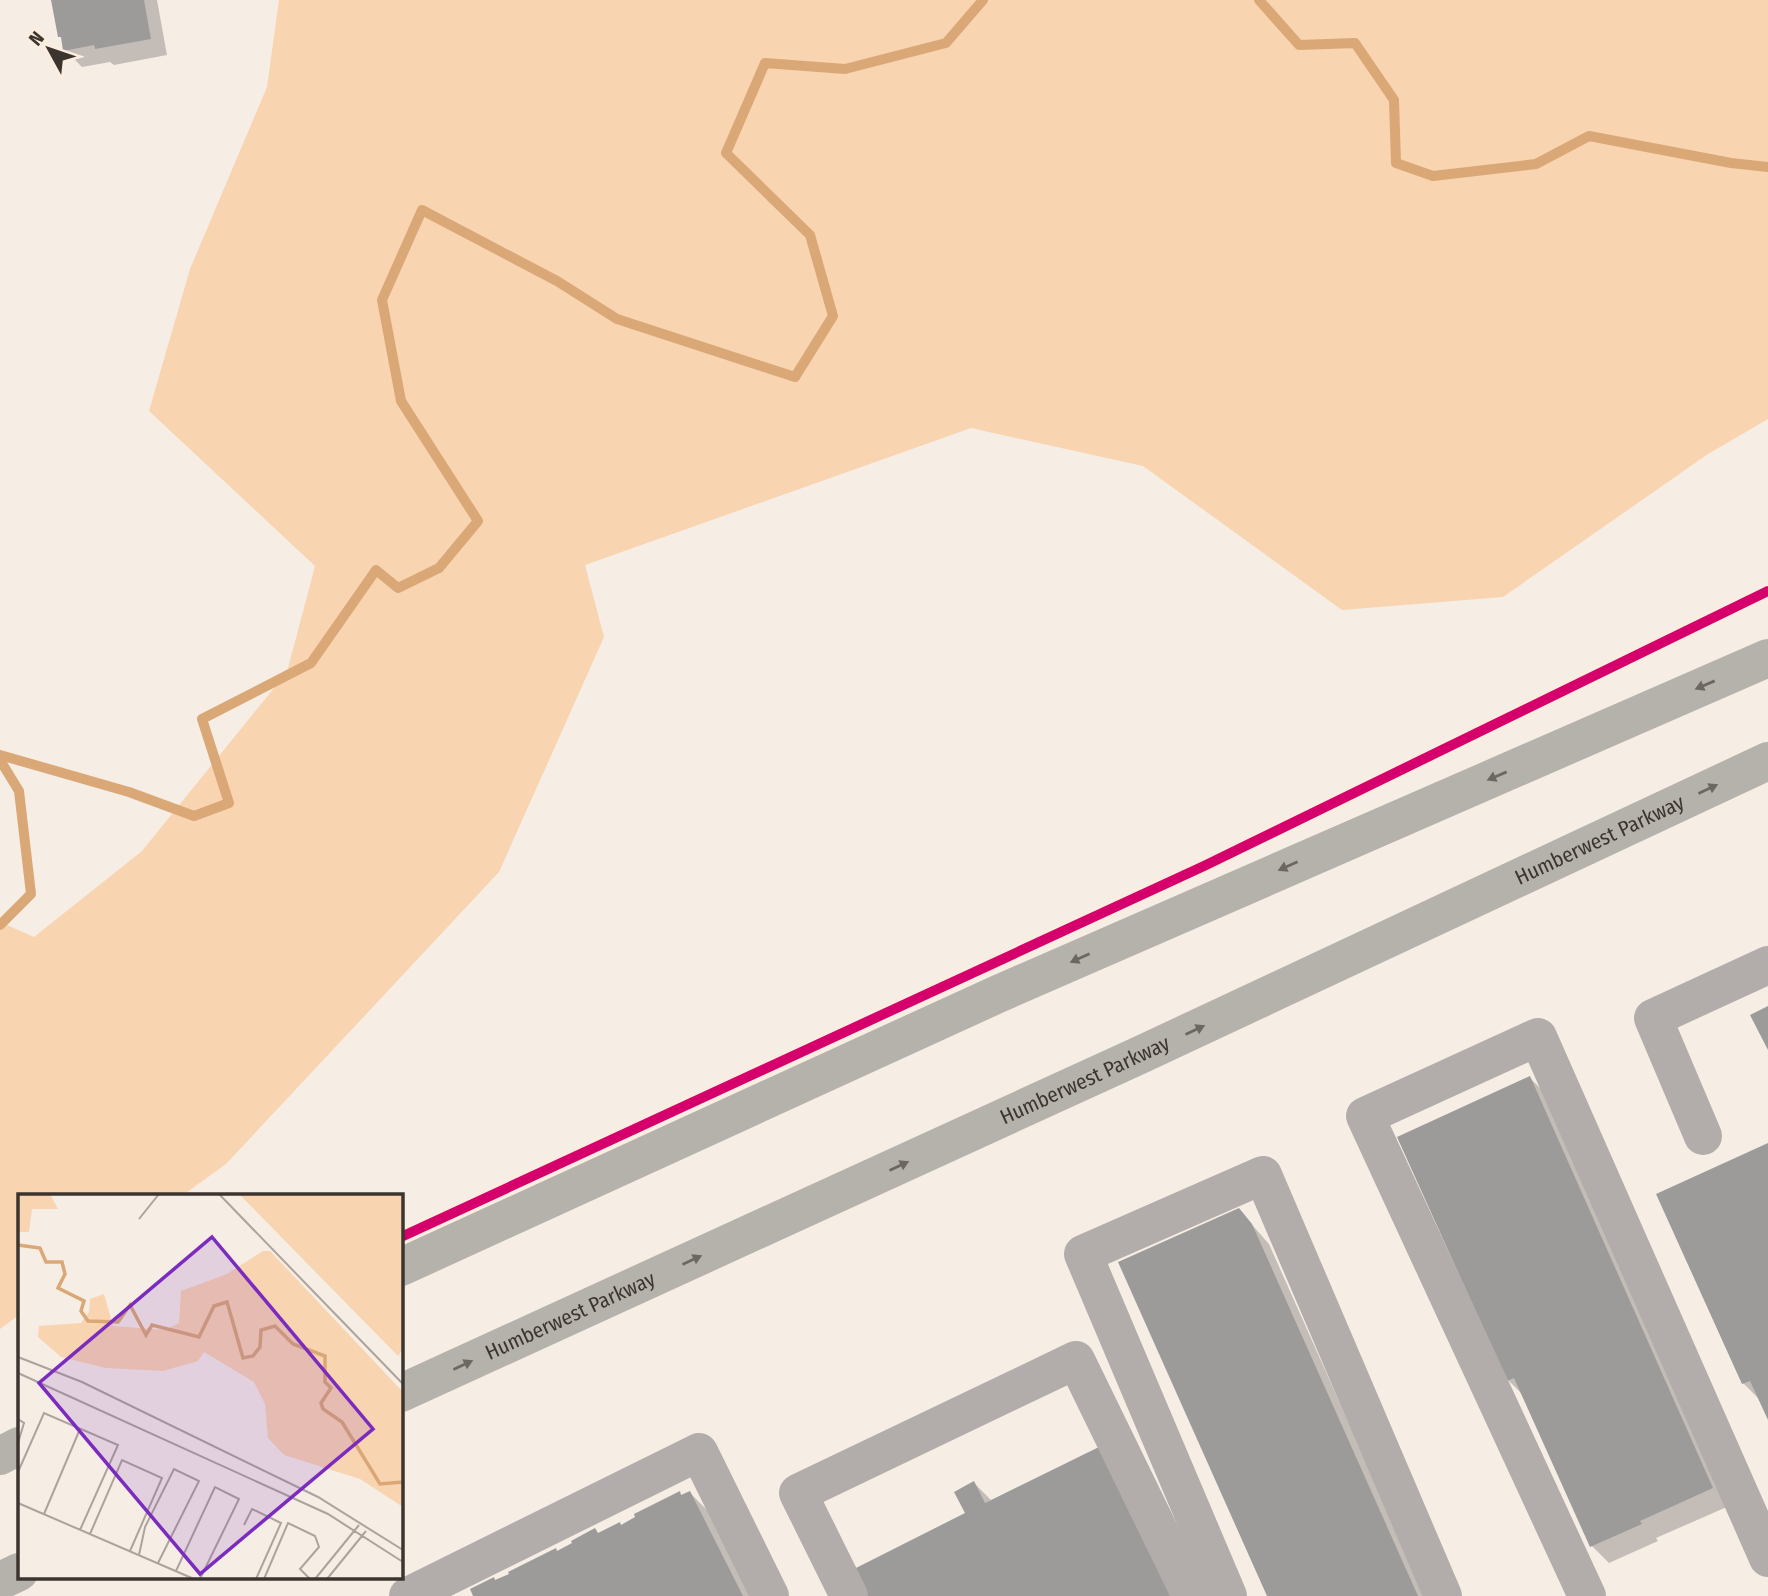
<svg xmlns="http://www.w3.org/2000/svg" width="1768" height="1596" font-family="'Fira Sans Condensed',sans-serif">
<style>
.green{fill:#f8d4b1}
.shadow{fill:#0003}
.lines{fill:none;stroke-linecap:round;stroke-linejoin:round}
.stream{stroke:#daa876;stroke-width:10}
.building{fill:#9c9b9a}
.minor{stroke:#b2adaa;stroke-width:38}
.major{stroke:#b5b1ab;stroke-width:38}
.cycleway-casing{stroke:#fdedde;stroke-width:15}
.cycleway{stroke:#d6006c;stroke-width:10}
.oneway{fill:#6c6761}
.labels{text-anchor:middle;stroke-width:7;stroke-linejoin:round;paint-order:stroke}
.street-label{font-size:21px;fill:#3c352f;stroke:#fdedde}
.inset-river{fill:none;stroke:#daa876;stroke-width:3.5}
.inset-road{fill:none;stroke:#aca39c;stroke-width:2}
.view{fill:#7b2cbf;fill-opacity:0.15;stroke:#7b2cbf;stroke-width:3.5}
.inset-edge{fill:none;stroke:#3c352f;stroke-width:3.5}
</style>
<rect width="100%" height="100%" fill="#f6ede5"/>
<!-- green -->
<path class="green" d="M279,0H1768V419L1708,454L1503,597L1342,610L1143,466L971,428L585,565L604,637L499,872L226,1164L183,1195H19V1315L0,1329V922L34,937L142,851L287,672L315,566L149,411L190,269L267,87Z"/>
<!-- shadow -->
<g class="shadow">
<path d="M53,0H157L167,55L114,65L110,62L82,67L65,50L63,40L60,36Z"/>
<path d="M1530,1078L1547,1095L1729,1506L1656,1538L1658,1541L1609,1563L1592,1546L1524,1396L1508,1380Z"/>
<path d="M1768,1145V1416L1760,1400L1743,1383Z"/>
<path d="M1239,1210L1269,1244L1426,1596H1269Z"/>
<path d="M974,1483L991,1500L967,1514Z"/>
<path d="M690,1493L707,1510L750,1596H475L496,1582L599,1534L622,1526Z"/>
</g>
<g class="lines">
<!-- stream -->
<g class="stream">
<path d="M1259,0L1299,45L1355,43L1394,100L1396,163L1433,176L1536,164L1589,136L1731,163L1768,167"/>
<path d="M0,755L129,792L194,816L229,803L202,719L311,663L376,570L398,588L439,568L478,521L401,401L382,300L422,210L557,281L617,319L795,377L833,316L810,235L726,153L765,63L845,69L946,43L983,0"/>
<path d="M0,760L19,791L31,894L0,925"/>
</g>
</g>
<!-- building -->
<g class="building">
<path d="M51,0H144L151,39L95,49L94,45L63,51L61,37H58Z"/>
<path d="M1768,1006V1050L1750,1015Z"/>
<path d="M1530,1076L1713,1488L1640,1521L1642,1524L1590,1547L1514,1378L1507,1381L1397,1137Z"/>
<path d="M1768,1143V1420L1750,1381L1742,1384L1656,1194Z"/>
<path d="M1239,1208L1252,1224L1418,1596H1267L1118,1262Z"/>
<path d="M1101,1446L1175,1596H864L852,1570L965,1513L954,1492L974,1481L985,1503Z"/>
<path d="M680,1491L681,1495L690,1491L743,1596H473L470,1589L494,1577L495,1580L509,1574L508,1572L556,1548L557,1551L572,1543L571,1541L595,1528L598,1533L620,1522L621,1525L635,1517L634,1514Z"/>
</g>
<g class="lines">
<!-- minor -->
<g class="minor">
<path d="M1703,1136L1653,1018L1768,965"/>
<path d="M408,1596L699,1452L770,1596"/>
<path d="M849,1596L798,1493L1076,1360L1191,1596"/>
<path d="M1228,1596L1083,1254L1263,1175L1443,1596"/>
<path d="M1587,1596L1365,1116L1538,1037L1768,1558"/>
</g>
<!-- major -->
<g class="major">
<path d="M401,1267L998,994L1768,658"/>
<path id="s1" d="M401,1393L1140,1055L1768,761"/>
<path d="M0,1456L19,1446"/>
<path d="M0,1581L19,1572"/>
</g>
<!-- cycleway casing -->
<g class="cycleway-casing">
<path id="cycleway" d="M401,1237L1204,866L1768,591"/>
</g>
<!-- cycleway -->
<use href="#cycleway" class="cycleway"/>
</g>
<!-- one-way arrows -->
<defs><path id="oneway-solid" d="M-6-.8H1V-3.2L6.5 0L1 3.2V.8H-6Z" transform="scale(1.75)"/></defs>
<g class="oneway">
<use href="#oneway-solid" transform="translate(1705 685) rotate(157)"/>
<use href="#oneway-solid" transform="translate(1497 776) rotate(157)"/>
<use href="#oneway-solid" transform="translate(1708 789) rotate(-25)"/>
<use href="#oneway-solid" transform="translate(1288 866) rotate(156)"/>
<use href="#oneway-solid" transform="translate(1080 958) rotate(156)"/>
<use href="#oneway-solid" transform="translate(1195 1030) rotate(-25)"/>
<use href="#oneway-solid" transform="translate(899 1166) rotate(-25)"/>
<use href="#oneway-solid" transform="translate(692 1260) rotate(-25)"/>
<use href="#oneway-solid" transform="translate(463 1365) rotate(-25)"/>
</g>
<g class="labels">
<!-- street labels -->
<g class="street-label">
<text dy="7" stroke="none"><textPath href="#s1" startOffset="1320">Humberwest Parkway</textPath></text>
<text dy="7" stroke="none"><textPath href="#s1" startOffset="752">Humberwest Parkway</textPath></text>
<text dy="7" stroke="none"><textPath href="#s1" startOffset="186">Humberwest Parkway</textPath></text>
</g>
</g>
<!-- overview -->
<g transform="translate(18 1194)">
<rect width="385" height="385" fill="#f6ede5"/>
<path d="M0,0H32L40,15H14L11,38H0ZM221,0H385V155L380,162ZM245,57H252L385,198V313L342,285L266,261L250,244L247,210L236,188L186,158L180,167L145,177L88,174L43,163L20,143L21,132L63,129L71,118L72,105L86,100L95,132L147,136L161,129L163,97L209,80Z" fill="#f8d4b1"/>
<path class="inset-river" d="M0,51L22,54L28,68H44L47,80L40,94L66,107L63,117L70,127L100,128L112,111L128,141L134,131L181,143L196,112L209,108L225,164L235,162L242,153L243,136L257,132L275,150L307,162V188L313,194L303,209L305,215L324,228L362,290L385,288"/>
<path class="inset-road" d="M201,0L385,190M121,25L141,0M0,163L64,188L300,303L385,356M0,179L310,320L385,368M0,225L6,229L0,249M0,278L26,219L100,251L62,336M0,309L176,385M26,320L62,235M226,331L234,315L263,329L238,385M72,340L104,266L144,284L112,357M121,361L127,333L156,275L181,287L140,369M158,377L197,293L221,305L182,385M246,385L270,329L297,342L301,353L282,375L292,385M297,385L341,331M309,385L348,337"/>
<path class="view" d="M194,43L355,235L182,380L21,189Z"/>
<rect width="385" height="385" class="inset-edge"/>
</g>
<!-- north arrow -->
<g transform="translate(49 49) rotate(310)" stroke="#fdedde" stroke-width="5" paint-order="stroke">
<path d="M0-5L12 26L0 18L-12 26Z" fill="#3c352f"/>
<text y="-10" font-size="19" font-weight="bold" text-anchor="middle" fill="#3c352f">N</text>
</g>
</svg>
